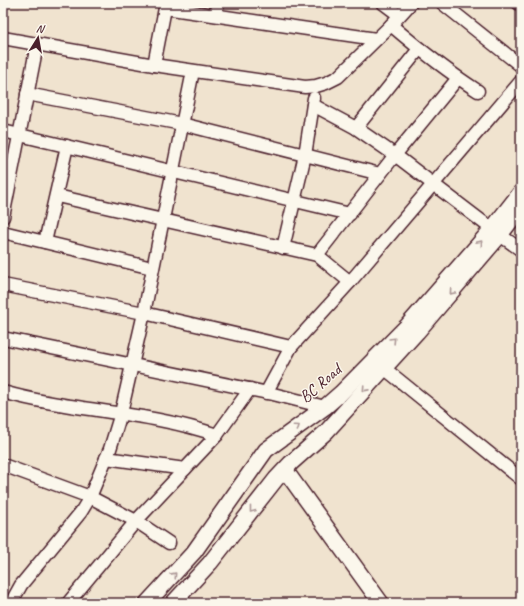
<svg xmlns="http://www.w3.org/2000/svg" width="524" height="606" font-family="Caveat,sans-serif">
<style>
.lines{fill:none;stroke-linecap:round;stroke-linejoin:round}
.minor-casing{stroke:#4a1f2b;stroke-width:15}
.tertiary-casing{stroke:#4a1f2b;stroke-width:18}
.minor{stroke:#fbf7ec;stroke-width:12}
.tertiary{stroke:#fbf7ec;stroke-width:15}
.oneway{stroke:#ab9695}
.labels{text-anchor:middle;stroke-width:3;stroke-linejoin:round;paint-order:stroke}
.street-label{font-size:17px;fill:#4a1f2b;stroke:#fbf7ec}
</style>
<rect width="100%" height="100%" fill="#f0e3cf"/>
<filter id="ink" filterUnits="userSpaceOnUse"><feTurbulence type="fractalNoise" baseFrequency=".025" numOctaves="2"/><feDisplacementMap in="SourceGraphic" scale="8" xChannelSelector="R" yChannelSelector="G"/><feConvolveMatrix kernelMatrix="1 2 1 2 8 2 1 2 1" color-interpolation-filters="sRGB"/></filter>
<g filter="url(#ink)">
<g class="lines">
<!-- minor casing -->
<g class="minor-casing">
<g id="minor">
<path d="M383,3L399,15"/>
<path d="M442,3L521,66"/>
<path d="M518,3L521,5"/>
<path d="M165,8L376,39"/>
<path d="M215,15L218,3"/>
<path d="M391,25C419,49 447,71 478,91"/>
<path d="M3,38L154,65L305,87L316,86L326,83L338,77L391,25L411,3"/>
<path d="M154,65L166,3"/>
<path d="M27,94L182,124L380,174"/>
<path d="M313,105L356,128L395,155L492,229"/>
<path d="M356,128L419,49"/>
<path d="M3,131L350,214"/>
<path d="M57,196L317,255L350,282"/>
<path d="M3,217L37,45"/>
<path d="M3,232L152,268"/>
<path d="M500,235L521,250"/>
<path d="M45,242L67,146"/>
<path d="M283,248L305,155L314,98"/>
<path d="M317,255L395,155L458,78"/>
<path d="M3,285L144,313L291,347"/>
<path d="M3,338L273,394L325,407"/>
<path d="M384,368L521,479"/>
<path d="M3,392C73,412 148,411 217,435"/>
<path d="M266,393L291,347L350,282L521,81"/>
<path d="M106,458L185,469"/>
<path d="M3,465L90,497L136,521L169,543"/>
<path d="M11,603L21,585L81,512L90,497L110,449L121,413L144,313L193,71"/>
<path d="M68,603L136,521L217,435L250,389"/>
</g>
</g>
<!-- tertiary casing -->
<g class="tertiary-casing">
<g id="tertiary">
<path d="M285,470L381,603"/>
<path d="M147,603L194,552L266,450L325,407L341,393L408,325L492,229L521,192"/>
<path d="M173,603L210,563L276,479L291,463L326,432L417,332L500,235L519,210"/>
</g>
</g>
<!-- minor -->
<use href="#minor" class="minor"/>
<!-- tertiary -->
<use href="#tertiary" class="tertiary"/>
</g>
<!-- one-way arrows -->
<defs><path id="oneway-chevron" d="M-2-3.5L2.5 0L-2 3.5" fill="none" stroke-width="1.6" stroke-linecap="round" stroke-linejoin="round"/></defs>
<g class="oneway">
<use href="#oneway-chevron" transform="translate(480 243) rotate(-49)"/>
<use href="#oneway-chevron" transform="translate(452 292) rotate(131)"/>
<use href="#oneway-chevron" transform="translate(393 340) rotate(-46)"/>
<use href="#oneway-chevron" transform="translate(365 389) rotate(132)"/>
<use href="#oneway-chevron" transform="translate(297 427) rotate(-35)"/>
<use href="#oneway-chevron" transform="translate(252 510) rotate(128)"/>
<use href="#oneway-chevron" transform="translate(174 575) rotate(-48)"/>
</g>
</g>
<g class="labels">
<!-- street labels -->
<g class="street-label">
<text transform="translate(320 383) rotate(-41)" y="6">BC Road</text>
</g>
</g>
<!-- margin -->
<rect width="524" height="606" fill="none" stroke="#fbf7ec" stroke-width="16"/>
<rect x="8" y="8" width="508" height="590" fill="none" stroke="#4a1f2b" stroke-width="1.5" filter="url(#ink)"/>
<!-- north arrow -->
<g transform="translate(38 38) rotate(11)" stroke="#fbf7ec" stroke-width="3" paint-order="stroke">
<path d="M0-3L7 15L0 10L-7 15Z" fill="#4a1f2b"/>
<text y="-6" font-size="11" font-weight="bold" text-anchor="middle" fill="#4a1f2b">N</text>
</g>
</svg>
